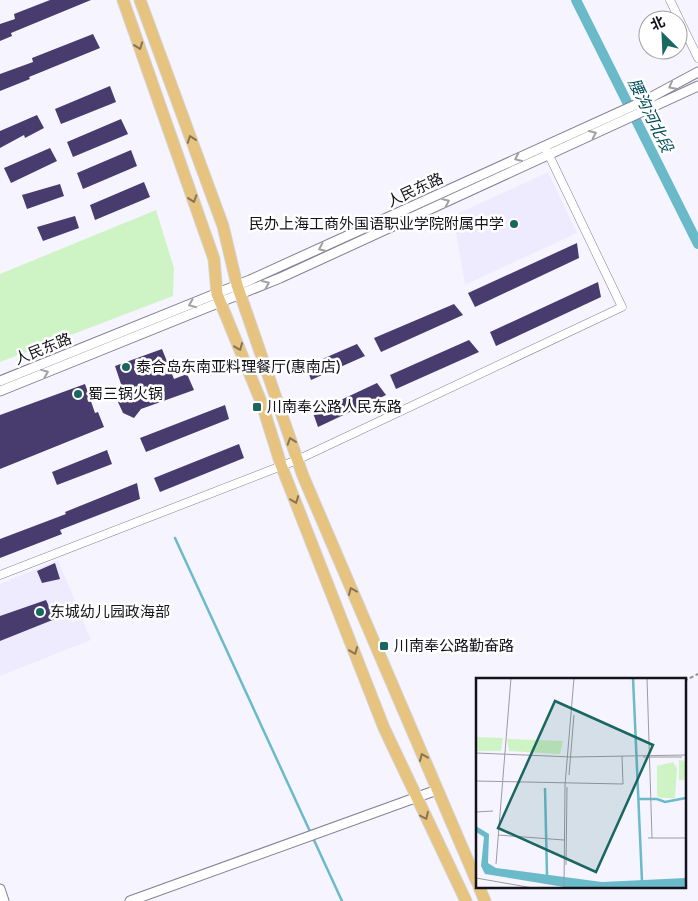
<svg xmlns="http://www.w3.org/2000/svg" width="698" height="901" font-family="'Varela Round','Noto Sans SC',sans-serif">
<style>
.built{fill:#eeebfe}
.green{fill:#cef3c4}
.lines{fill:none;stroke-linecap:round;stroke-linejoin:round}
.stream{stroke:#6abaca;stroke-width:2.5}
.canal{stroke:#6abaca;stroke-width:10}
.building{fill:#473c6d}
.minor-casing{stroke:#837f95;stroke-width:9}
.tertiary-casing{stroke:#837f95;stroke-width:11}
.primary-casing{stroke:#d5d4d6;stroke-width:13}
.path{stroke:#8e8d96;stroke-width:2;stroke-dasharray:4 2.5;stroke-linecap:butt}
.minor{stroke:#fff;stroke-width:8}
.tertiary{stroke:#fff;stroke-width:9}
.primary{stroke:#e6c37f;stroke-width:11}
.oneway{stroke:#887352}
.oneway2{stroke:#a1a0a3}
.poi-dot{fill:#1a6660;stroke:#fff;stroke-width:2}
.labels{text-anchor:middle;stroke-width:5;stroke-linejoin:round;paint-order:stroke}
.street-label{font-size:15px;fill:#14121a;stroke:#fff}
.poi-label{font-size:15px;fill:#14121a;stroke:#fff;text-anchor:start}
.water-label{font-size:16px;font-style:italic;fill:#044f5b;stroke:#fff}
.inset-river{fill:none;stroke:#6abaca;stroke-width:2.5}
.inset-road{fill:none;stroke:#9c9aa3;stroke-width:1}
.view{fill:#1a6660;fill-opacity:0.15;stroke:#1a6660;stroke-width:2.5}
.inset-edge{fill:none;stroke:#14121a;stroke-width:2.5}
</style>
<rect width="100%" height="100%" fill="#f6f5ff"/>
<!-- built -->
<g class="built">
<path d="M548,172L577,233L465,285L453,216Z"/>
<path d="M58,560L91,640L0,676V584Z"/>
</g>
<!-- green -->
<path class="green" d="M156,210L174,268L173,296L0,362V274Z"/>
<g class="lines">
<!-- stream -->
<path class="stream" d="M175,538L342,901"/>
<!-- canal -->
<path class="canal" d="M576,0L698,244"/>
</g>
<!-- building -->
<g class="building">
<path d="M50,0H91L11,33L12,36L0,41V24L15,19L14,14Z"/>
<path d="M93,34L100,48L29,77L30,79L0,91V74L33,62L32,58Z"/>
<path d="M110,86L116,102L61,124L55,109Z"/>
<path d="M37,115L44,128L25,138L24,135L0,148V131Z"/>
<path d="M121,119L128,134L73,157L67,142Z"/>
<path d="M50,148L57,161L11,183L4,168Z"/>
<path d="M131,150L137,166L83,189L77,173Z"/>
<path d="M144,182L150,197L95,220L90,205Z"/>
<path d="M60,184L64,196L27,209L22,195Z"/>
<path d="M75,216L79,228L43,241L37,227Z"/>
<path d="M577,243L579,258L475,307L468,293Z"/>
<path d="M598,282L601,297L496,346L490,332Z"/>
<path d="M454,304L463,315L381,352L374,338Z"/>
<path d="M469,340L479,352L396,389L390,375Z"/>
<path d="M357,344L365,356L311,380L306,366Z"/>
<path d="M162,349L174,379L187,374L194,390L141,409L134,418L123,413L118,402L126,399L115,366Z"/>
<path d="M377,383L386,395L318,427L313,413Z"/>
<path d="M85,384L95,413L98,412L104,427L0,469V415Z"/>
<path d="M225,405L229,419L146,452L140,438Z"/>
<path d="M239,444L244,458L160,492L154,478Z"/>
<path d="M107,450L112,464L57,485L52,472Z"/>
<path d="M137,483L140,499L60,530L62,534L0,558V539L66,514L65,512Z"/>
<path d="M55,563L60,579L42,583L37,571Z"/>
<path d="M46,600L55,619L0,641V616Z"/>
</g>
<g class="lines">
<!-- minor casing -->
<g class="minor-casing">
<g id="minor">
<path d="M670,0L698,58"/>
<path d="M0,575L297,460L622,307L546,149"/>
</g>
</g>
<!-- tertiary casing -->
<g class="tertiary-casing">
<g id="tertiary">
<path d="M0,381L250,280L646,100L698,72"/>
<path d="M0,391L280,278L698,86"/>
<path d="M0,889L4,901"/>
<path d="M130,901L437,790"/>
</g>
</g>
<!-- primary casing -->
<g class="primary-casing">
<g id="primary">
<path d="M123,0L214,259L217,294L262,404L281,465L384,728L466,901"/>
<path d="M140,0L223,226L237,285L303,476L477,882"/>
<path d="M479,887L485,901"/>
</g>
</g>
<!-- path -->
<path class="path" d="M684,681L698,674"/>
<!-- minor -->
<use href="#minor" class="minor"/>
<!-- tertiary -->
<use href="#tertiary" class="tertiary"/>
<!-- primary -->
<use href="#primary" class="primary"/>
</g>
<!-- one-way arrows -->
<defs><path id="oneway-chevron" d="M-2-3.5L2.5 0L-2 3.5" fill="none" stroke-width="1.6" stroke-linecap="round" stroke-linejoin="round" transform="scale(1.25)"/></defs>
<g class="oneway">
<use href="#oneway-chevron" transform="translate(139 46) rotate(70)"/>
<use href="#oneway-chevron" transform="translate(191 139) rotate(-110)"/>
<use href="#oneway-chevron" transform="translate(193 199) rotate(71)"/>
<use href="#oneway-chevron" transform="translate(239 347) rotate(68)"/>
<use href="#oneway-chevron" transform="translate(291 441) rotate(-109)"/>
<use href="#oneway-chevron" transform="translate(295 500) rotate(69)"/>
<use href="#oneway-chevron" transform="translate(352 591) rotate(-113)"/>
<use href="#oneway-chevron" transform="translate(354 651) rotate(69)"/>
<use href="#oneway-chevron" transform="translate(423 757) rotate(-113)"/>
<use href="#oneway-chevron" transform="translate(425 816) rotate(65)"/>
</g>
<g class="oneway2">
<use href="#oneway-chevron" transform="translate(672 86) rotate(152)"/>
<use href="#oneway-chevron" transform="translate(593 134) rotate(-25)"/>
<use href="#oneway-chevron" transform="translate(518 158) rotate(155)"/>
<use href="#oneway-chevron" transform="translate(446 202) rotate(-25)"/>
<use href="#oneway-chevron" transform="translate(322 248) rotate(155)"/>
<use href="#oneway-chevron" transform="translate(266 284) rotate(-23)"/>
<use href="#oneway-chevron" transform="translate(192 304) rotate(158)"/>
<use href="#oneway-chevron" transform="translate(45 373) rotate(-22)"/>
</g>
<!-- markers -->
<g class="poi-dot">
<circle cx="514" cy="224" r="5"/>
<circle cx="126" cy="367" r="5"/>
<circle cx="78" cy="394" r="5"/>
<rect x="252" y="402" width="10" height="10" rx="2.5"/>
<circle cx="40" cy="612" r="5"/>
<rect x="379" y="641" width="10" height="10" rx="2.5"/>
</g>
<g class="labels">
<!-- street labels -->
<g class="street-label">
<text transform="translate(415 190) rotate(-25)" y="5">人民东路</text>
<text transform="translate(43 349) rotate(-22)" y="5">人民东路</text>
</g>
<!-- poi labels -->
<g class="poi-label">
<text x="504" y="229" text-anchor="end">民办上海工商外国语职业学院附属中学</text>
<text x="136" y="372">泰合岛东南亚料理餐厅(惠南店)</text>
<text x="88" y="399">蜀三锅火锅</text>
<text x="267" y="412">川南奉公路人民东路</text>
<text x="50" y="617">东城幼儿园政海部</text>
<text x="394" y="651">川南奉公路勤奋路</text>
</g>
<!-- water labels -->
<g class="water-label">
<text transform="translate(651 115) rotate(64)" y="6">腰沟河北段</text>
</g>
</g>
<!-- overview -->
<g transform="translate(476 678)">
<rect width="210" height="210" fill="#f6f5ff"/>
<path d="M0,59L27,60L25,73H0ZM31,61L87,63L84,76L33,73ZM203,82L210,83V102H203ZM197,84L201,90L199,120H185L181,118V88Z" fill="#cef3c4"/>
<path d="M0,148L13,156L12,185L20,190L126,204L210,200V209L94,210L9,196L5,188L8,159L0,154Z" fill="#6abaca"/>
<path class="inset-river" d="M157,0L166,203M69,110L71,197M163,121H181L189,124L210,120"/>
<path class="inset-road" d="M171,0L176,160M0,75L96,79L210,77M167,79H206M93,97L98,37M0,103L147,106L146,78M0,134L17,133M22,157L88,162M172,160H210M20,186L35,0M90,187L91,109M0,200L57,210M88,210L89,107L98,0"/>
<path class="view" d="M79,23L177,67L120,194L22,150Z"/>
<rect width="210" height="210" class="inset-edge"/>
</g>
<!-- north arrow -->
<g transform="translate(663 35) rotate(336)"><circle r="24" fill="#ffffff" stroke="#a1a0a3"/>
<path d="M0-4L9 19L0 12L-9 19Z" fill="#1a6660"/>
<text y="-8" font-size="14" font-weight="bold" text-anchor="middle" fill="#14121a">北</text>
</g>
</svg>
